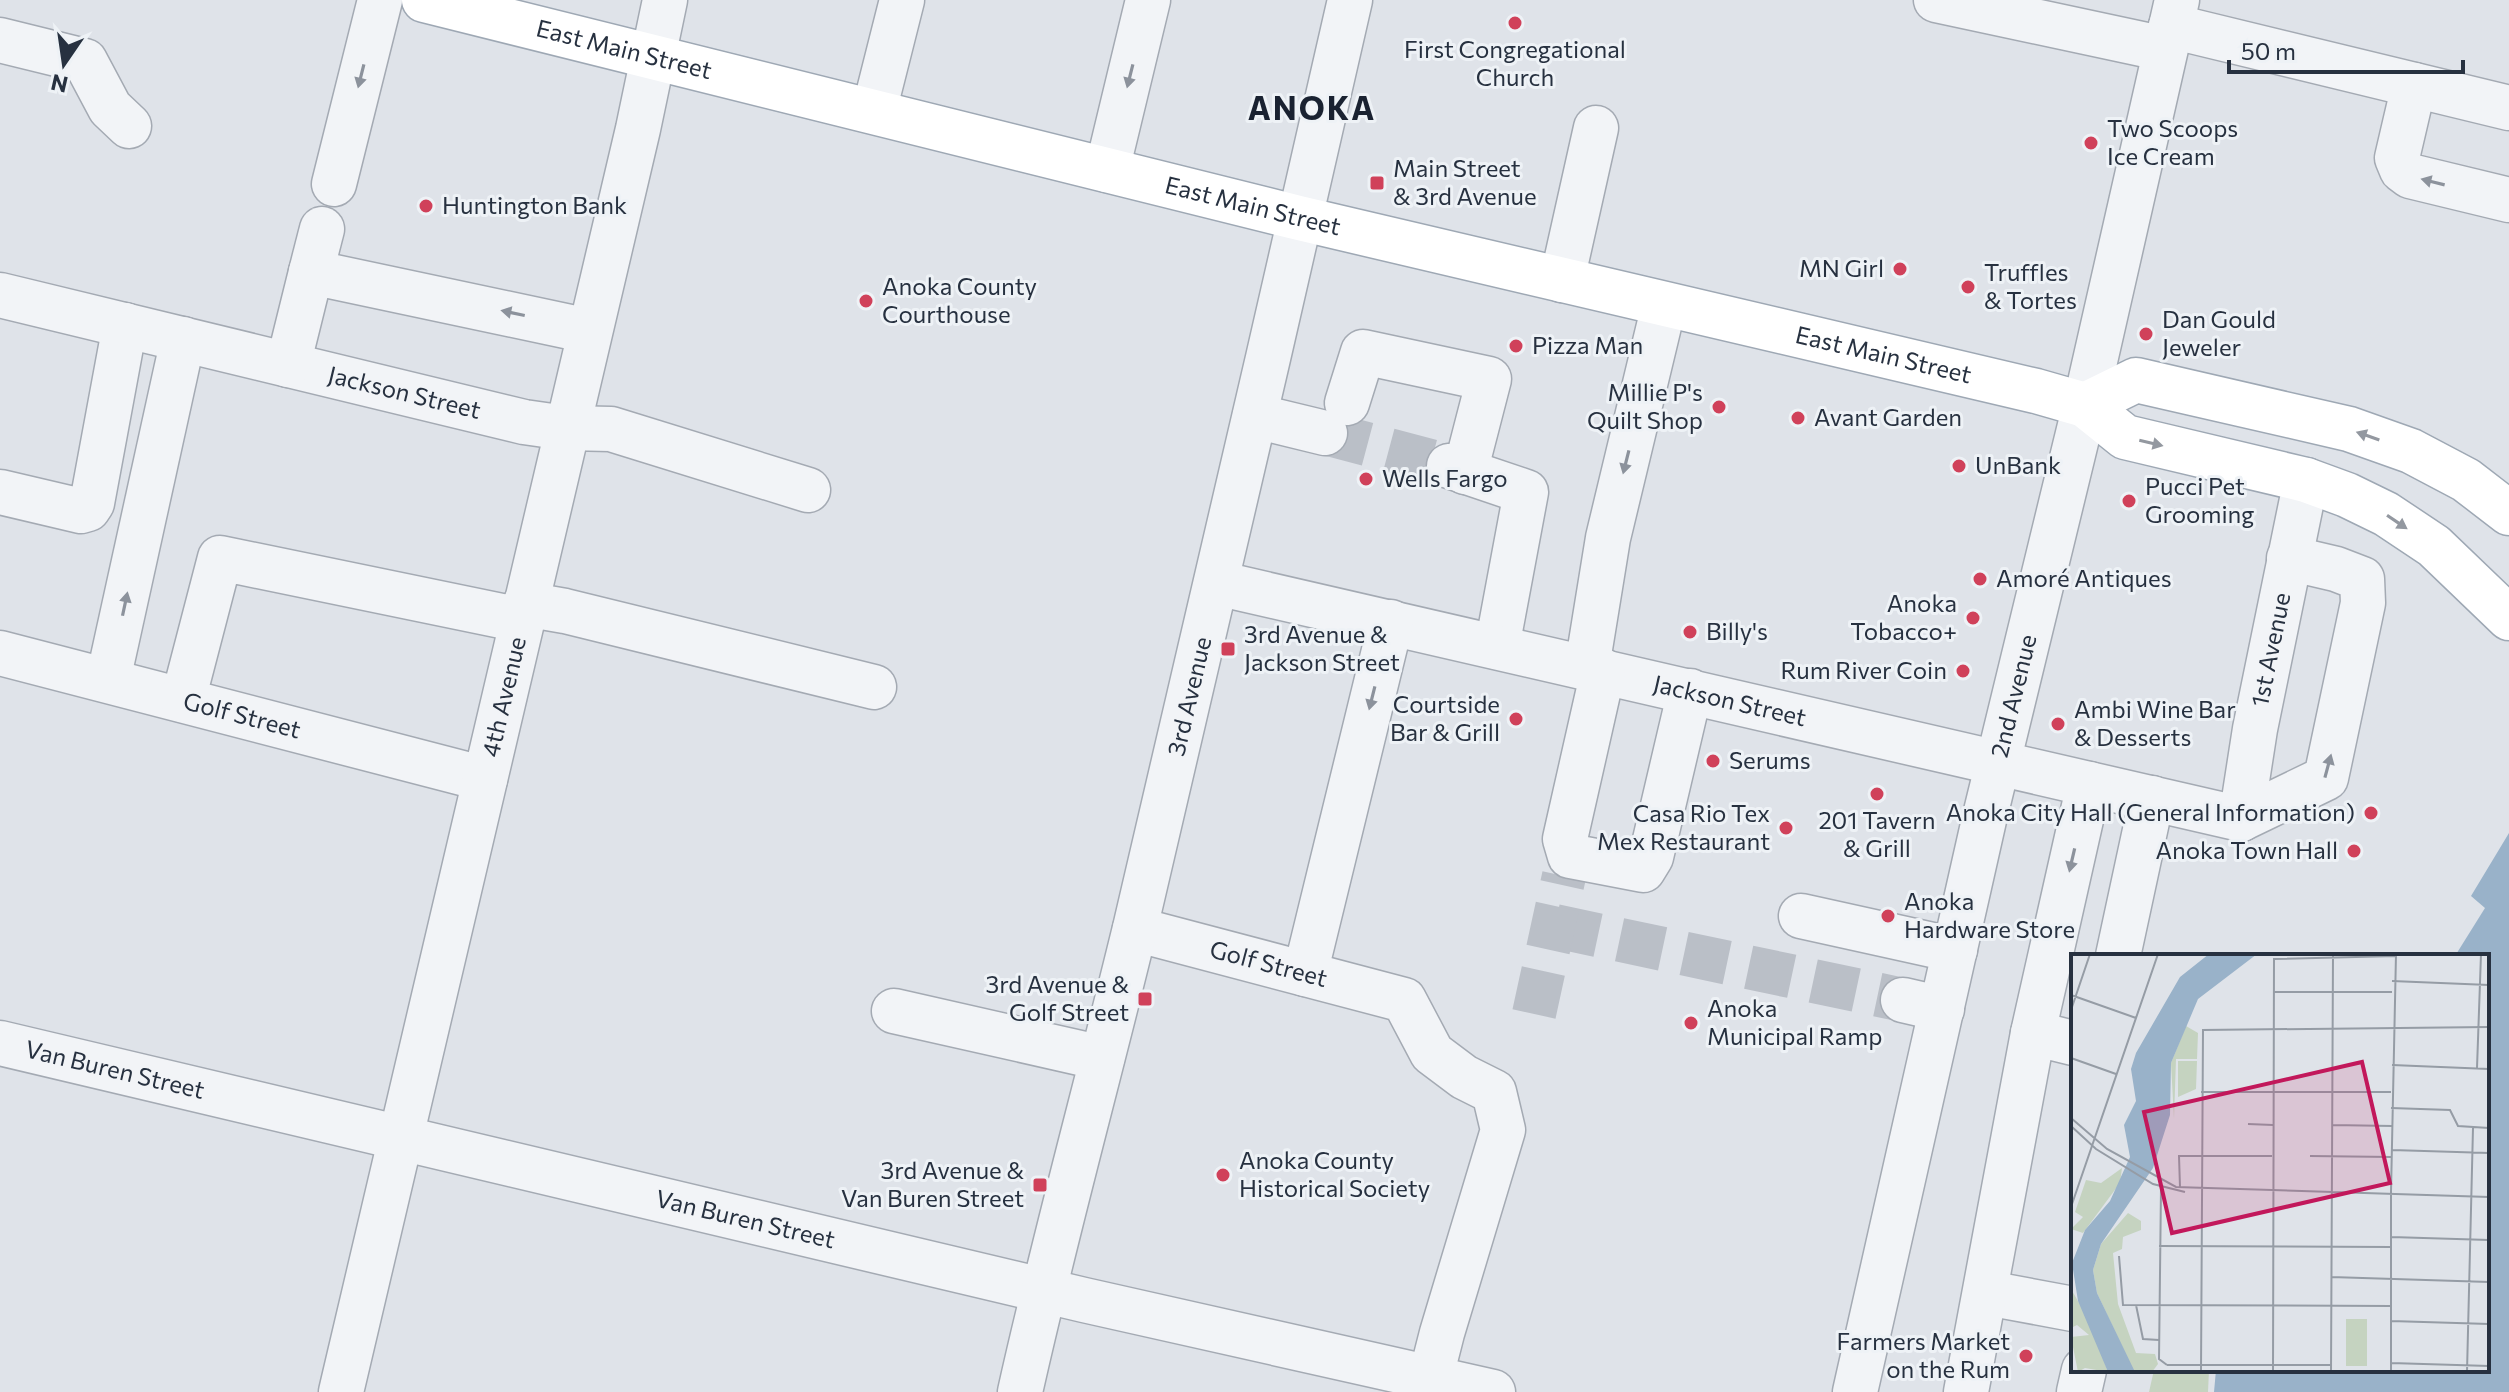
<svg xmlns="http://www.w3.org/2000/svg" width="2509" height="1392" font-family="Commissioner,sans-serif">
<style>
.green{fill:#c5d3c0}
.water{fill:#99b2c9}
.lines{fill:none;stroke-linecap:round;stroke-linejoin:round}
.minor-tunnel{stroke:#babfc7;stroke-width:44;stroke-dasharray:44 22;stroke-linecap:butt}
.minor-casing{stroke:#a4aab3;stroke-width:47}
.major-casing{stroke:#9ea8b4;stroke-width:47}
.minor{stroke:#f2f4f7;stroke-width:44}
.major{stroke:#fff;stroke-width:44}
.oneway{fill:#8c929c}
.oneway2{fill:#9398a0}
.poi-dot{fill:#d0415a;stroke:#eef2f6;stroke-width:3}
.labels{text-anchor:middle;stroke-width:6;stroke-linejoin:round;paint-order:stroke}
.street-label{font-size:24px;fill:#273140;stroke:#eef2f6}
.poi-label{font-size:24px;fill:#273140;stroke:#eef2f6;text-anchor:start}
.district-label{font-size:32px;font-weight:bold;letter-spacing:2px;fill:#1a2231;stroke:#eef2f6}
.inset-road{fill:none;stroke:#959ca5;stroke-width:2}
.view{fill:#c2185b;fill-opacity:0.15;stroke:#c2185b;stroke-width:4}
.inset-edge{fill:none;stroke:#273140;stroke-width:4}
</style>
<rect width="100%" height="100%" fill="#dfe3e9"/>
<!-- green -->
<path class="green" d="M2154,1370H2209L2208,1392H2149Z"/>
<!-- water -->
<path class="water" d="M2509,833V1392H2214L2216,1370H2487V956H2455L2485,908L2471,896Z"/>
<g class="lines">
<!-- minor-tunnel -->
<g class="minor-tunnel">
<path d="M1325,433L1449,466"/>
<path d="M1555,926L1903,1000"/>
<path d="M1534,1014L1564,876"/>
</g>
<!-- minor casing -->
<g class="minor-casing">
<g id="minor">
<path d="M1936,0L2165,49"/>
<path d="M2171,26L2509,108"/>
<path d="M0,40L85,61L110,108L129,126"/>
<path d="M2414,85L2397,158L2402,170L2410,176L2509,200"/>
<path d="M874,111L902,0"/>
<path d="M1107,170L1148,0"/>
<path d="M334,184L380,0"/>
<path d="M311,272L322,229"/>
<path d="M1562,280L1596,128"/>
<path id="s1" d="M0,295L524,422L566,428L611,429L808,490"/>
<path d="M288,365L311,272L589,331"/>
<path d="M1347,403L1363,352L1489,379L1465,472"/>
<path d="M1255,416L1325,433"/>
<path d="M1449,466L1526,492L1497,647"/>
<path d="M0,492L81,511L88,509L92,503L125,325"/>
<path id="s2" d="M1217,583L2241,819"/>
<path d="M525,604L565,611L874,687"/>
<path id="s3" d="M0,653L485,779"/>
<path d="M1587,667L1608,538L1664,305"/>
<path d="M1603,671L1565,839L1570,856L1643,870L1651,857L1690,691"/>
<path d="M108,680L183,339"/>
<path d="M183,700L220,558L521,620"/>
<path d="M2241,819L2326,778L2363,603L2362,579L2336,569L2289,558"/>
<path id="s4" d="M2241,819L2255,729L2306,480"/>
<path d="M1801,916L1955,950"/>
<path id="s5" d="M1135,929L1404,1000L1432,1053L1464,1077L1494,1092L1503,1130L1442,1333L1427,1392"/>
<path d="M2118,956L2152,798"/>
<path d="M1305,974L1391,622"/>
<path d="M1903,1000L1942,1009"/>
<path d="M894,1011L1102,1058"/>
<path d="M2033,1033L2089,784"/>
<path id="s6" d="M0,1043L1084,1300L1493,1392"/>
<path d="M1987,1293L2073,1309"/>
<path id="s7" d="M341,1392L638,129L665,0"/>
<path id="s8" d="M1020,1392C1055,1235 1098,1081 1136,924C1210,617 1279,308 1350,0"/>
<path id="s9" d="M1855,1392L1984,820L2085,405L2177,0"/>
<path d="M1966,1392L2033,1033L2073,1043"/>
<path d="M2079,1392L2084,1370"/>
</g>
</g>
<!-- major casing -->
<g class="major-casing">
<g id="major">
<path id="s10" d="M424,0L1299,218L2036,391L2085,405L2125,437L2306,480L2347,495L2386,514L2434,546L2509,618"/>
<path d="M2085,405L2136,380L2349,429L2411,451L2466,480L2509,513"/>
</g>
</g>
<!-- minor -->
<use href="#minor" class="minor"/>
<!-- major -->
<use href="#major" class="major"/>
</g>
<!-- one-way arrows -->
<defs><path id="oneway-solid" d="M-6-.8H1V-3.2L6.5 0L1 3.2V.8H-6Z" transform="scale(2)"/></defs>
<g class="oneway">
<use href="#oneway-solid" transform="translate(361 76) rotate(104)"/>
<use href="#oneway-solid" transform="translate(1130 76) rotate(104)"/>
<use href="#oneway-solid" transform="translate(2433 182) rotate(-166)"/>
<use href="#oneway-solid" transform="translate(513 313) rotate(-168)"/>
<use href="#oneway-solid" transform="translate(1626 462) rotate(104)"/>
<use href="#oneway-solid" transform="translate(125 604) rotate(-78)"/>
<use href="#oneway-solid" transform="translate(1372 698) rotate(104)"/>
<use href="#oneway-solid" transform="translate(2328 766) rotate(-75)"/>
<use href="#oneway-solid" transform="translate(2072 860) rotate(103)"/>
</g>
<g class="oneway2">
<use href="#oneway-solid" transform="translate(2368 436) rotate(-161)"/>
<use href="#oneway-solid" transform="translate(2151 443) rotate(13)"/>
<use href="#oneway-solid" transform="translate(2397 522) rotate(34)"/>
</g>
<!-- markers -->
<g class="poi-dot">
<circle cx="1515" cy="23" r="8"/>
<circle cx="2091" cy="143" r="8"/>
<rect x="1369" y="175" width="16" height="16" rx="4"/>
<circle cx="426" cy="206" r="8"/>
<circle cx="1900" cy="269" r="8"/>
<circle cx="1968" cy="287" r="8"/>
<circle cx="866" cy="301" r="8"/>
<circle cx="2146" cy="334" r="8"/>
<circle cx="1516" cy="346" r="8"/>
<circle cx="1719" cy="407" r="8"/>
<circle cx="1798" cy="418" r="8"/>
<circle cx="1959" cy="466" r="8"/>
<circle cx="1366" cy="479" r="8"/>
<circle cx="2129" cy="501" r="8"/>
<circle cx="1980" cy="579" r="8"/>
<circle cx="1973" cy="618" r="8"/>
<circle cx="1690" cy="632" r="8"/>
<rect x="1220" y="641" width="16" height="16" rx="4"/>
<circle cx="1963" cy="671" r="8"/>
<circle cx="1516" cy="719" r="8"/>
<circle cx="2058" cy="724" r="8"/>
<circle cx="1713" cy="761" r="8"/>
<circle cx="1877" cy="794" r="8"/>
<circle cx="2371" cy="813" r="8"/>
<circle cx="1786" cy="828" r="8"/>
<circle cx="2354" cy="851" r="8"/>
<circle cx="1888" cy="916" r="8"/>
<rect x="1137" y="991" width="16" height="16" rx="4"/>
<circle cx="1691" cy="1023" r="8"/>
<circle cx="1223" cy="1175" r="8"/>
<rect x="1032" y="1177" width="16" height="16" rx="4"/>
<circle cx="2026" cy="1356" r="8"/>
</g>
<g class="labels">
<!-- street labels -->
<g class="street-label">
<text dy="8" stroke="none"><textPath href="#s10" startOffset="206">East Main Street</textPath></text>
<text dy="8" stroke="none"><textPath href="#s10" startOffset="854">East Main Street</textPath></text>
<text dy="8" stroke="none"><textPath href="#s10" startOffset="1502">East Main Street</textPath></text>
<text dy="8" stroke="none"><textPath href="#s1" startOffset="416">Jackson Street</textPath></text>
<text dy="8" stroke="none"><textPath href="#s4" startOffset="172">1st Avenue</textPath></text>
<text dy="8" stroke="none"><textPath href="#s7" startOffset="714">4th Avenue</textPath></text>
<text dy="8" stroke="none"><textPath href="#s9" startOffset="714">2nd Avenue</textPath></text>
<text dy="8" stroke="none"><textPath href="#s8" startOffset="716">3rd Avenue</textPath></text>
<text dy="8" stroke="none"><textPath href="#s2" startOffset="526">Jackson Street</textPath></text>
<text dy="8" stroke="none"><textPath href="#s3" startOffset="250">Golf Street</textPath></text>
<text dy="8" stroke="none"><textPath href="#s5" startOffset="138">Golf Street</textPath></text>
<text dy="8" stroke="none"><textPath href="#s6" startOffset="118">Van Buren Street</textPath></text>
<text dy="8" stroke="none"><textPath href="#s6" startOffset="766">Van Buren Street</textPath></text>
</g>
<!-- poi labels -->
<g class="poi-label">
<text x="1515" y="58" text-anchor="middle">First Congregational<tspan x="1515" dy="28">Church</tspan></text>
<text x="2107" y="137">Two Scoops<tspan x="2107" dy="28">Ice Cream</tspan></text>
<text x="1393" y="177">Main Street<tspan x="1393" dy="28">&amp; 3rd Avenue</tspan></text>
<text x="442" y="214">Huntington Bank</text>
<text x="1884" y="277" text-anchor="end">MN Girl</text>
<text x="1984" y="281">Truffles<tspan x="1984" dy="28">&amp; Tortes</tspan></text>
<text x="882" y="295">Anoka County<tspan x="882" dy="28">Courthouse</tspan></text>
<text x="2162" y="328">Dan Gould<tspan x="2162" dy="28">Jeweler</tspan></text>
<text x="1532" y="354">Pizza Man</text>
<text x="1703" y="401" text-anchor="end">Millie P's<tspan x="1703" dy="28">Quilt Shop</tspan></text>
<text x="1814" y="426">Avant Garden</text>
<text x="1975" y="474">UnBank</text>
<text x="1382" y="487">Wells Fargo</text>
<text x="2145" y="495">Pucci Pet<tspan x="2145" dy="28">Grooming</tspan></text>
<text x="1996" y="587">Amoré Antiques</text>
<text x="1957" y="612" text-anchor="end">Anoka<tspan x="1957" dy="28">Tobacco+</tspan></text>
<text x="1706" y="640">Billy's</text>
<text x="1244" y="643">3rd Avenue &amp;<tspan x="1244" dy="28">Jackson Street</tspan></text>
<text x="1947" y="679" text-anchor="end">Rum River Coin</text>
<text x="1500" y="713" text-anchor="end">Courtside<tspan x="1500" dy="28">Bar &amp; Grill</tspan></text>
<text x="2074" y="718">Ambi Wine Bar<tspan x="2074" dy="28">&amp; Desserts</tspan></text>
<text x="1729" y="769">Serums</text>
<text x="2355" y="821" text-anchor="end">Anoka City Hall (General Information)</text>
<text x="1770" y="822" text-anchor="end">Casa Rio Tex<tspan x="1770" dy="28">Mex Restaurant</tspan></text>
<text x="1877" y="829" text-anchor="middle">201 Tavern<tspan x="1877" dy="28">&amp; Grill</tspan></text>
<text x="2338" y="859" text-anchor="end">Anoka Town Hall</text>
<text x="1904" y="910">Anoka<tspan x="1904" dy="28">Hardware Store</tspan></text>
<text x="1129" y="993" text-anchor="end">3rd Avenue &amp;<tspan x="1129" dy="28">Golf Street</tspan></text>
<text x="1707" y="1017">Anoka<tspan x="1707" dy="28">Municipal Ramp</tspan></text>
<text x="1239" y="1169">Anoka County<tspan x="1239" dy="28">Historical Society</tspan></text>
<text x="1024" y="1179" text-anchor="end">3rd Avenue &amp;<tspan x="1024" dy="28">Van Buren Street</tspan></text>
<text x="2010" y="1350" text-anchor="end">Farmers Market<tspan x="2010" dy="28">on the Rum</tspan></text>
</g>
<!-- district labels -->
<g class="district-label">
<text x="1312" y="120">ANOKA</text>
</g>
</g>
<!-- overview -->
<g transform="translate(2071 954)">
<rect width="418" height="418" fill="#dfe3e9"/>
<path d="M115,72L127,79L126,105H105L103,165L100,109ZM126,107L125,135L107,143V107ZM51,214L49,229L12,279L0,275L12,263L4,258L15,226L30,229ZM57,259L70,267V276L52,283L51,295L42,299L47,350L65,399L84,400L87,410L81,418H63L26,339L22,316L30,290ZM0,335L19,368L37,418L14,414L7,418L0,383L18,381L6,371L0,374ZM275,365H296V412H275Z" fill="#c5d3c0"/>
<path d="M138,0H186L127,45L100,109L99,161L82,214L30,290L22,316L26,339L64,418H37L7,347L1,309L14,276L39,247L59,203L53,171L65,147L60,115L65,99L109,23Z" fill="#99b2c9"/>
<path class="inset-road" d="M321,27L418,31M202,38H321M0,41L65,64M0,56L19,0M0,104L45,120M321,111L418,115M406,114L410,0M130,138H320M320,154L379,156L387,172L418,174M0,164L36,195L105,233L418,243M177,170L202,171M261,171L321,172M0,172L25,195L82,230L114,238M321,196L418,199M239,202L321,203M109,233L108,202H201M90,234L88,405L96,411M320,238L325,0M0,253L87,0M320,283L418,286M88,292L320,293M48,302L52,351L320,352M260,323L418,328M65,351L72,385L88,386M320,367L418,370M320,409L418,412M96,411H260M130,418L132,76L418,73M202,418L203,5L325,2M260,418L262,0M320,418V238M396,418L402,174"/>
<path class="view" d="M291,108L319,229L101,279L73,158Z"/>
<rect width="418" height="418" class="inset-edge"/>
</g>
<!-- north arrow -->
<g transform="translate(64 64) rotate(193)" stroke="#eef2f6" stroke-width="6" paint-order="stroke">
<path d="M0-6L14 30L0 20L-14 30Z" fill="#273140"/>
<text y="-12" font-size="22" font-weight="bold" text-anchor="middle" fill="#273140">N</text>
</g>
<!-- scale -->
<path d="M2229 60v12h234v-12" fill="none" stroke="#273140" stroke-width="4"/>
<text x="2241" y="60" font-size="24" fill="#273140" stroke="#eef2f6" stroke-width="6" paint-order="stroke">50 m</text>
</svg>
